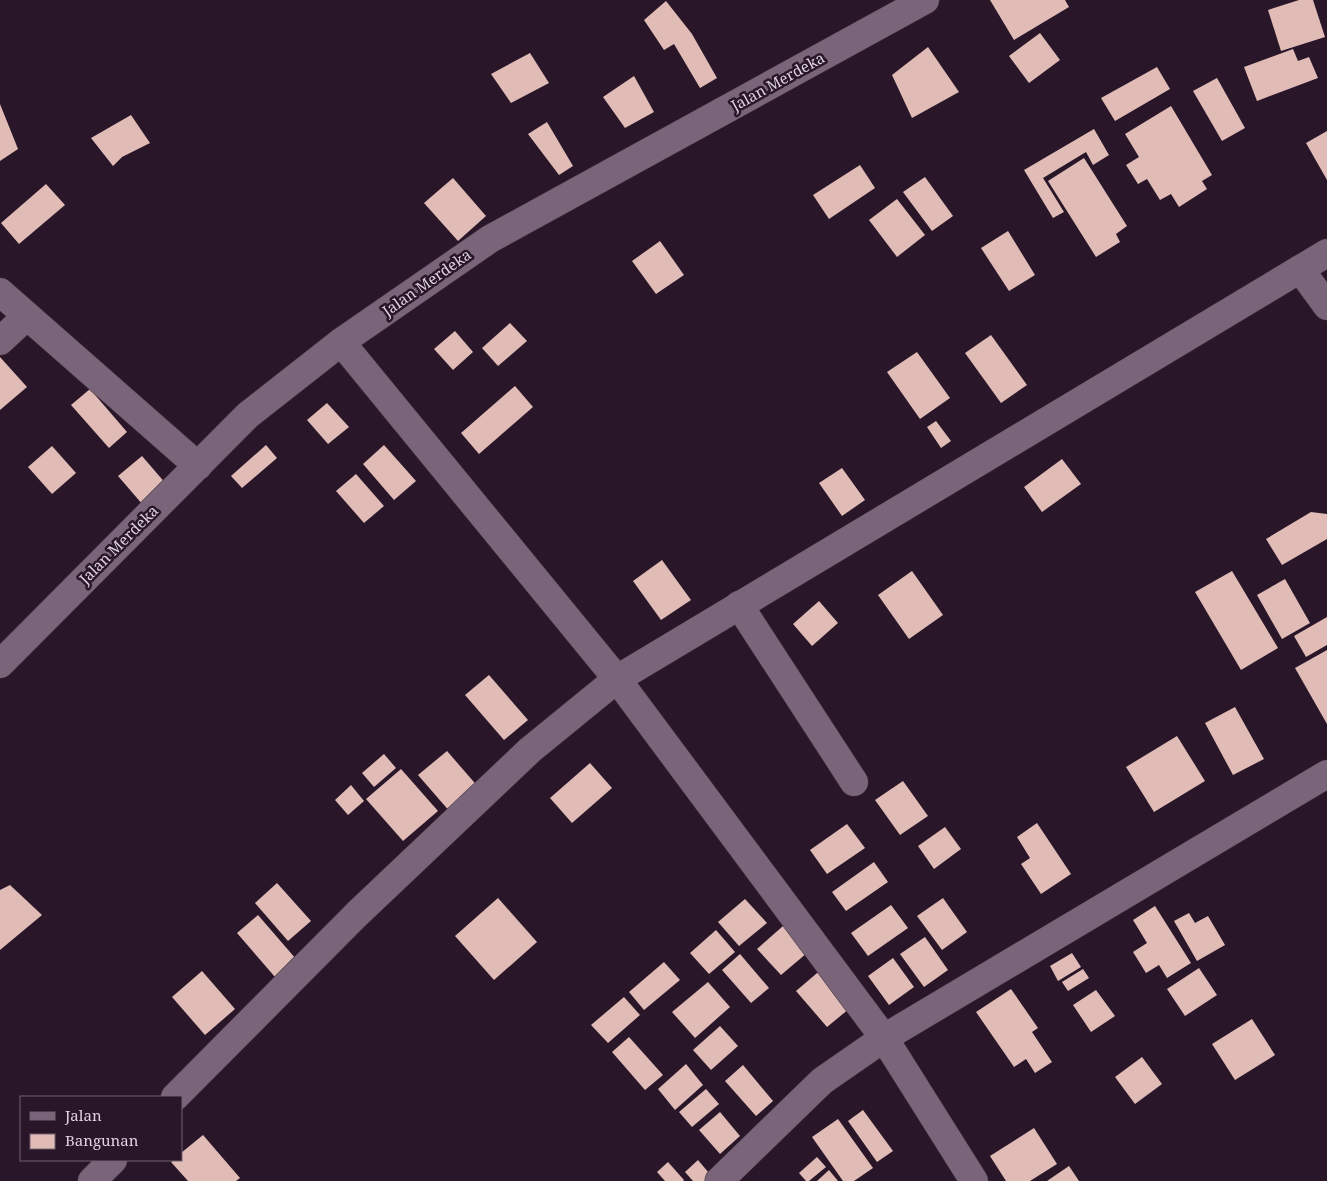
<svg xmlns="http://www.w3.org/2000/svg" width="1327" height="1181" font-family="'Noto Serif',serif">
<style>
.building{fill:#e1bcb7}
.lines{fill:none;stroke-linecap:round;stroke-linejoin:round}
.minor-casing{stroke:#3e313e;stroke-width:29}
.minor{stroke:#7a6479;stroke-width:28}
.labels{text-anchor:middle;stroke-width:5;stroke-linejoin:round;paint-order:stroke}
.street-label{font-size:15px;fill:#dfd3df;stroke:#291729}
</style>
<rect width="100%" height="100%" fill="#291729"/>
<!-- building -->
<g class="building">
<path d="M990,0H1065L1069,7L1014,40Z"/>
<path d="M1299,0H1313L1325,37L1281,51L1268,10Z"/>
<path d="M666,1L692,34L717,78L700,88L674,44L664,50L644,20Z"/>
<path d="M1040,33L1060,60L1029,83L1009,56Z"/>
<path d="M928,47L959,92L912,118L892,75Z"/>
<path d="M1293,49L1298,61L1309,57L1318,78L1257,101L1244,67Z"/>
<path d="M530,53L549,83L511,103L491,74Z"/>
<path d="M1157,67L1170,89L1115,121L1101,98Z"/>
<path d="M634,76L654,112L625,128L603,97Z"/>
<path d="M1217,78L1245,128L1222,141L1193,91Z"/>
<path d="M0,104L18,149L0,161Z"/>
<path d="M1171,106L1212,175L1202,181L1207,189L1179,207L1171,194L1160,200L1147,179L1138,184L1126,165L1139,157L1125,134Z"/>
<path d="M131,115L150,143L122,157L113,166L91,138Z"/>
<path d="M547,122L573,166L559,175L528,134Z"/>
<path d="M1094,129L1109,155L1093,165L1086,152L1043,178L1064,212L1053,218L1024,170Z"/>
<path d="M1327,131V180L1306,143Z"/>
<path d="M1084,158L1127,226L1116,234L1120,242L1096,257L1048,181Z"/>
<path d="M860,165L875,188L829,219L813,195Z"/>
<path d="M925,177L953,216L932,231L903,192Z"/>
<path d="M453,178L486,216L458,241L424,203Z"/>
<path d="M46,184L65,205L19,244L1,223Z"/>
<path d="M897,199L925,235L897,257L869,220Z"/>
<path d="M1008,231L1035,275L1009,291L981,248Z"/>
<path d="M660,241L684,275L656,294L632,261Z"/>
<path d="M510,323L527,341L498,366L482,348Z"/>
<path d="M455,331L473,352L453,370L434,349Z"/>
<path d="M991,335L1027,385L1001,403L965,353Z"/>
<path d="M917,352L950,398L920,419L887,372Z"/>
<path d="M0,357L27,387L0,410Z"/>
<path d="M515,386L533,407L479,454L461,433Z"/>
<path d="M90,389L127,432L109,448L71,405Z"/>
<path d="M327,403L349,427L328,444L307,420Z"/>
<path d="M936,421L951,441L941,448L927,427Z"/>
<path d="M266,445L277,458L242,488L231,476Z"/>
<path d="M384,445L416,481L394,500L363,464Z"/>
<path d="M52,446L76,473L52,494L28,467Z"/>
<path d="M142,456L167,485L143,505L118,476Z"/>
<path d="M1062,459L1081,484L1042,512L1024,487Z"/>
<path d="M842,468L865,500L842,516L819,483Z"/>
<path d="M356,474L384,506L364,523L336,491Z"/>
<path d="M1311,512L1327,514V539L1282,565L1266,539Z"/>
<path d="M662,560L691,600L661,620L633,581Z"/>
<path d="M912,571L943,615L909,639L878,595Z"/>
<path d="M1232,571L1278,648L1241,670L1195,592Z"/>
<path d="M1285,579L1310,623L1282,639L1257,595Z"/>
<path d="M819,601L838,623L812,646L793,624Z"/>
<path d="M1327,617V645L1306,657L1294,636Z"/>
<path d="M1327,650V724L1295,668Z"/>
<path d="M489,675L528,720L504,740L465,695Z"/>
<path d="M1235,707L1264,759L1233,775L1205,723Z"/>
<path d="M1177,736L1205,781L1154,812L1126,767Z"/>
<path d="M447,751L480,789L451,813L418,775Z"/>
<path d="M384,754L396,768L374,787L362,773Z"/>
<path d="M590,763L612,788L572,823L550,798Z"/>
<path d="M401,769L438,811L403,841L366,799Z"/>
<path d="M903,781L928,816L900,835L875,800Z"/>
<path d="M351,785L364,801L348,815L335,800Z"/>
<path d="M1037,823L1071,874L1041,894L1021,864L1030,858L1017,837Z"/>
<path d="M847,824L865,848L827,874L810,850Z"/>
<path d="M945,827L961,849L934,869L918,846Z"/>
<path d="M874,862L888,882L846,911L832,892Z"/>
<path d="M277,883L311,921L288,941L255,903Z"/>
<path d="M10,885L42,915L0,950V890Z"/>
<path d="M498,898L537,942L494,980L455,936Z"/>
<path d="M943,898L967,932L942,950L917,916Z"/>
<path d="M745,899L767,923L739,946L718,922Z"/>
<path d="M891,905L908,928L868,956L851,933Z"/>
<path d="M1155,906L1191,963L1167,978L1159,965L1146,973L1133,952L1147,943L1133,920Z"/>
<path d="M1189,913L1195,923L1208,916L1225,945L1197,961L1174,921Z"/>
<path d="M258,915L296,959L275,977L237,933Z"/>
<path d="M783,926L807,953L781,975L757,949Z"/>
<path d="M716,930L735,952L709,974L690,953Z"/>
<path d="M925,937L948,970L924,987L900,954Z"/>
<path d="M1072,953L1081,967L1058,981L1050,966Z"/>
<path d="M740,954L769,988L751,1003L722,970Z"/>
<path d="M893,958L914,987L889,1005L868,976Z"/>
<path d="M664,962L680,980L644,1010L629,992Z"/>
<path d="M823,968L855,1004L827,1027L796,991Z"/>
<path d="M1199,968L1217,995L1185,1016L1167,989Z"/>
<path d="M1083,969L1089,978L1068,991L1062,982Z"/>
<path d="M202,971L235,1009L205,1035L172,997Z"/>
<path d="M708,982L730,1007L695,1038L672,1012Z"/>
<path d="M1011,989L1038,1028L1032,1032L1052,1062L1035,1073L1026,1059L1014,1067L976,1012Z"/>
<path d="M1096,990L1115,1016L1091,1032L1073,1005Z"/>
<path d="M624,997L640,1015L608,1043L591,1025Z"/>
<path d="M1252,1019L1275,1055L1235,1080L1212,1044Z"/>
<path d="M720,1026L738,1046L711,1070L693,1050Z"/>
<path d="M629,1037L663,1075L645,1090L612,1052Z"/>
<path d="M1142,1057L1162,1084L1135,1104L1115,1077Z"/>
<path d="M686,1064L703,1085L675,1110L658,1089Z"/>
<path d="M743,1065L773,1101L756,1116L725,1081Z"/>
<path d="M706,1089L719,1104L692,1127L679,1112Z"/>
<path d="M863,1110L893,1151L877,1162L848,1121Z"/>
<path d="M720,1112L740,1136L720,1154L699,1130Z"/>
<path d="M838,1119L873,1168L854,1181H843L812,1137Z"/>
<path d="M1034,1128L1057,1164L1030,1181H1006L990,1156Z"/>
<path d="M203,1135L240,1178L236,1181H188L171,1162L174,1160H181V1153Z"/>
<path d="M817,1157L826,1167L809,1181H806L799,1173Z"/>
<path d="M698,1160L714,1179L712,1181H693L685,1172Z"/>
<path d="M668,1162L684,1180L683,1181H665L657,1172Z"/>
<path d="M1069,1166L1079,1181H1047Z"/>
<path d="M829,1170L838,1181H817Z"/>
</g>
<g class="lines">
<!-- minor casing -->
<g class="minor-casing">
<g id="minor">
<path d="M1300,269L1327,306"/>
<path d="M0,292L198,466"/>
<path d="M0,341L27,316"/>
<path d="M341,342L617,679L884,1038L974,1181"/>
<path d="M739,605L854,782"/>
<path d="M0,664L248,415L341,342L490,239L925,0"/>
<path d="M175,1097L357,914L530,750L617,679L1327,253"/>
<path d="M92,1181L113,1160"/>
<path d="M719,1181L822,1081L884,1038L1327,774"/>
</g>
</g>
<!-- minor -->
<use href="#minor" class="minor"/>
</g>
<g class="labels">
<!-- street labels -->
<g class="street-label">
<text transform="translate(778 82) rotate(-29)" y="5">Jalan Merdeka</text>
<text transform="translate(427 283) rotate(-35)" y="5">Jalan Merdeka</text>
<text transform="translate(119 545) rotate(-45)" y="5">Jalan Merdeka</text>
</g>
</g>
<!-- legend -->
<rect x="20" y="1096" width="162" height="65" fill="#291729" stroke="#726272"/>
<rect x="30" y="1112" width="25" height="8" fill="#7a6479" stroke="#726272"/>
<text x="65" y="1121" font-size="15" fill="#dfd3df">Jalan</text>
<rect x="30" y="1134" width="25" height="15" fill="#e1bcb7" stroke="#726272"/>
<text x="65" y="1146" font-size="15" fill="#dfd3df">Bangunan</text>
</svg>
